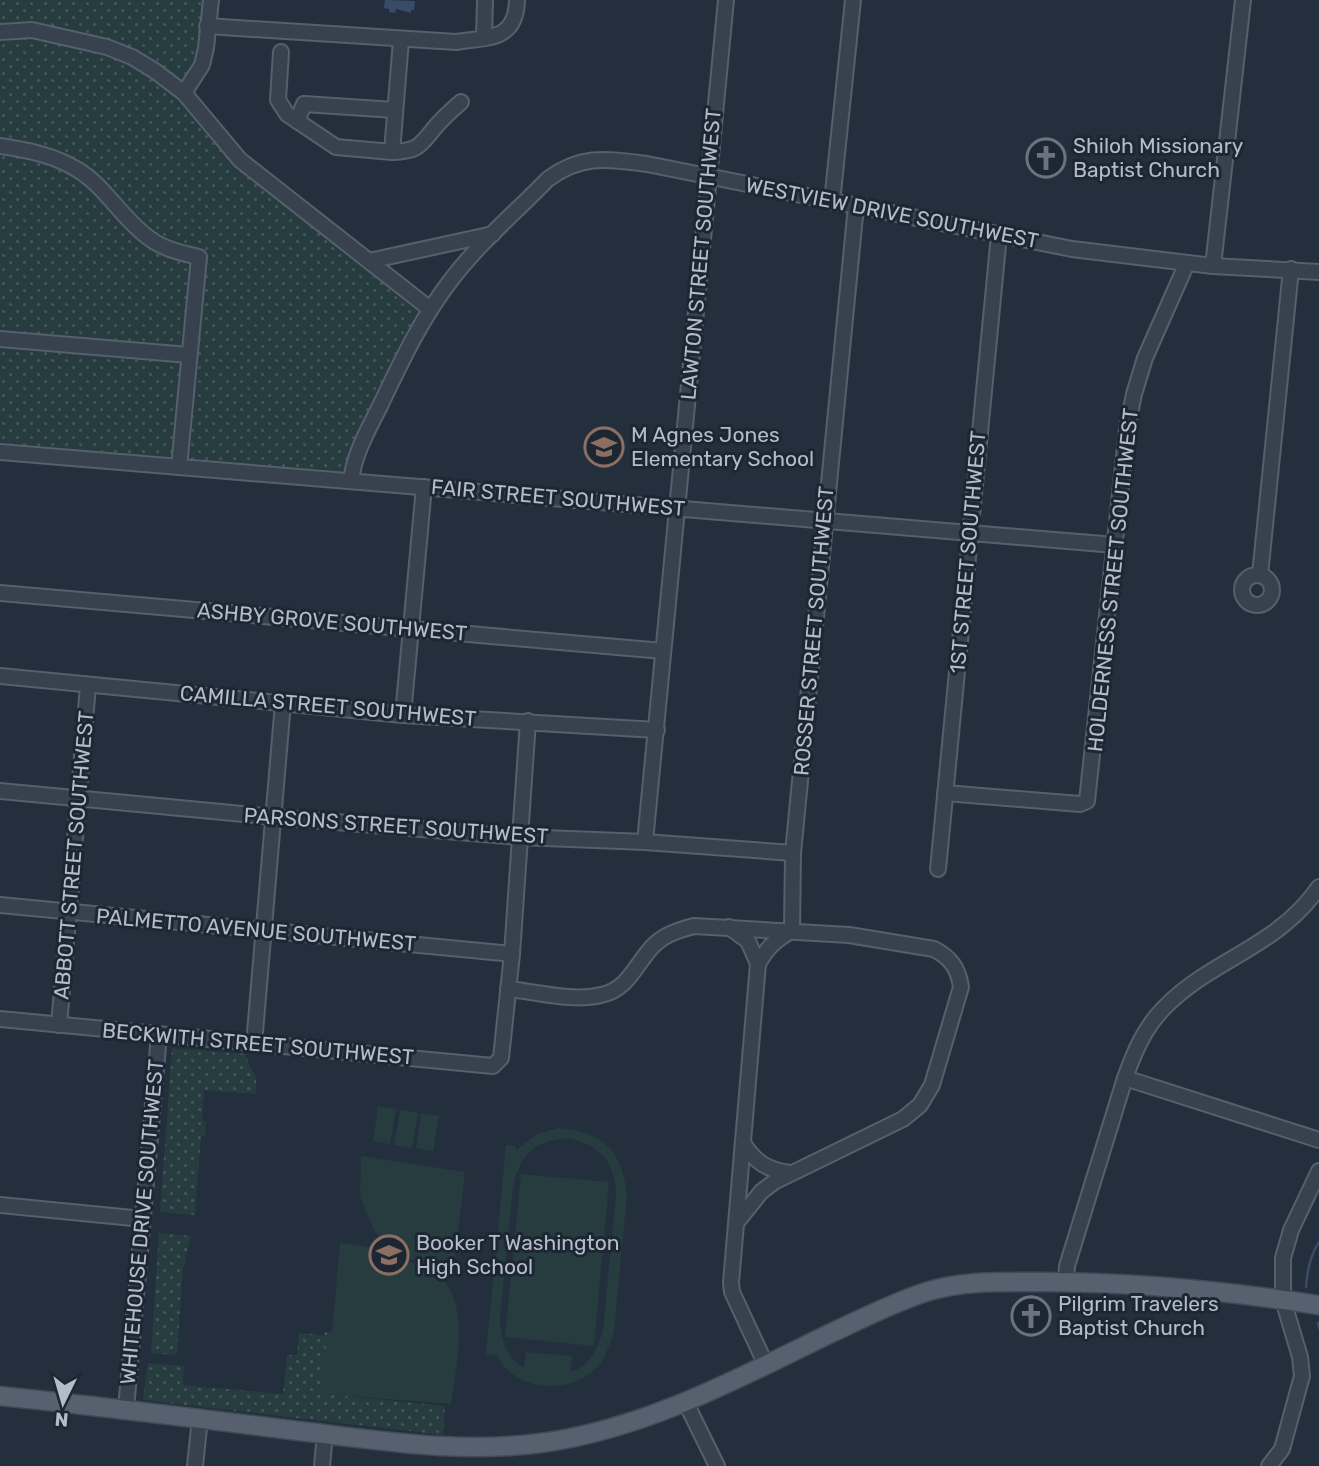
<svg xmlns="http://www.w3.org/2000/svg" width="1319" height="1466" font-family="Rubik,sans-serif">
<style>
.grass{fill:url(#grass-dots)}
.pitch{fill:#263c3f;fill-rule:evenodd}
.water{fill:#394c67}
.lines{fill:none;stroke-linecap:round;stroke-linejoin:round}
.stream{stroke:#394c67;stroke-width:2.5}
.minor-casing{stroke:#565f6c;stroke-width:18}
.major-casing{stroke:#414a57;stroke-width:21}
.minor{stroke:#38414e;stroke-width:14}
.major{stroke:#56606e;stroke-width:18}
.labels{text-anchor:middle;stroke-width:6;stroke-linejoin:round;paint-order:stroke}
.poi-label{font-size:21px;fill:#b4bcc9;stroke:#1d2633;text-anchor:start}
.street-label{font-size:21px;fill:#b4bcc9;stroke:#1d2633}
</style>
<defs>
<pattern id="grass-dots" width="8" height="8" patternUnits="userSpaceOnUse" patternTransform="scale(1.75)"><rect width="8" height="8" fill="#263c3f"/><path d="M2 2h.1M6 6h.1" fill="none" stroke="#435659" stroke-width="1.8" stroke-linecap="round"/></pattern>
</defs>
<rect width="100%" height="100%" fill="#242f3e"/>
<!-- grass -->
<g class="grass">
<path d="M0,0H205L204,32L194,100L226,137L263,172L429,302L344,472L0,443Z"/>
<path d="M172,1048L246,1054L250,1068L256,1076V1094L204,1090L202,1121H206L205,1136H201L195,1215L160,1212Z"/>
<path d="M159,1233L191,1236L183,1269L177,1353L174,1355L151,1353Z"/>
<path d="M325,1332H332L324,1353L323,1394L445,1406L443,1435L143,1400L148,1363L184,1366L183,1385L283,1394L287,1355H297L299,1333L324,1335Z"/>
</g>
<!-- pitch -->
<g class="pitch">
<path d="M378,1106L396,1109L390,1144L373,1141Z"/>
<path d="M400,1110L418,1113L412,1148L394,1145Z"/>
<path d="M421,1113L439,1116L433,1151L416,1148Z"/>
<path d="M558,1128C602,1131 622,1150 627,1194L614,1332C609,1346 605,1361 593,1371C565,1395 514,1391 497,1355L486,1354L506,1145L516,1146V1150L537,1134ZM570,1138C602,1147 615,1162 616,1195L603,1330C598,1349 589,1367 570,1372L572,1356L526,1352L524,1368C506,1357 501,1340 500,1320L513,1186C521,1153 536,1140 570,1138Z"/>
<path d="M361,1156L465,1172L453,1274L396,1254L375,1232L360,1197Z"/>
<path d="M521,1174L609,1182L594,1346L505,1337Z"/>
<path d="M340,1243C368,1246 382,1250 408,1261C417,1265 429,1268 437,1274C472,1303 456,1365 451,1404L322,1394L324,1353L332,1332Z"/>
</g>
<!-- water -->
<path class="water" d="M385,0L415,1L414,10H411V13L396,9L395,13L389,12V9L384,8Z"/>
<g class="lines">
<!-- stream -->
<g class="stream">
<path d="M1306,1287C1307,1271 1310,1256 1319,1242"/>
<path d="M1318,1323L1319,1328"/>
</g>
<!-- minor casing -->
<g class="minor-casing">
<g id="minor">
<path d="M207,26L456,42C488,37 516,41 517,0"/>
<path d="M0,32L32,30L107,47L132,57L155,71L184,93L240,160L430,309"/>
<path d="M484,38L485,0"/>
<path d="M281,52L278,100L287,114L336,147L392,152L401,40"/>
<path d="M184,93L202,65L206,48L211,0"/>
<path d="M297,121L304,104L395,110"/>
<path d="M0,146C27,150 54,155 78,170C106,187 122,219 149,238C163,249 182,253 199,257L179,467"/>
<path d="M392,152C420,151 420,145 437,125C444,117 453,109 461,102"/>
<path d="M832,202L853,0"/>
<path d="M369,261L493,234"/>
<path d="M1213,266L1243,0"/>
<path d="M0,339L189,355"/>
<path d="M0,452L1115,545"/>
<path d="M351,481C354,454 368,430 380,406C401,362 421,319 451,280C479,243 516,212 548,179C582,154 607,159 647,164L1072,249L1213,266L1319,272"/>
<circle cx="1257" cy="590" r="15"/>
<path d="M1260,575L1291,269"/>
<path d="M0,593L663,651"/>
<path d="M0,676L403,715L657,730"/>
<path d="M403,715L424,487"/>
<path d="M0,791L274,817L520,837L645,842L793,853"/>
<path d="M945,793L1080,804L1087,801L1127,429L1134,394L1145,358L1187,263"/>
<path d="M645,842L726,0"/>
<path d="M938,869L999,235"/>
<path d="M0,905L512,954"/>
<path d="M729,927L748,941L758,964"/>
<path d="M508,989C538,992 572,1002 601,995C630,989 636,962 655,944C666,934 679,930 694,926L849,935L934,949C951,958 958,968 961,987L932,1085L920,1105L903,1119L774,1182L761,1192L737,1222"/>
<path d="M0,1019L493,1066L501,1058L512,954L528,721"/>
<path d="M59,1025L88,686"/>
<path d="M254,1044L283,703"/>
<path d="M1125,1078L1319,1140"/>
<path d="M743,1143C755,1162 767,1170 790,1173"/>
<path d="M0,1205L143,1219"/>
<path d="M1066,1282L1067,1266L1125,1078C1134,1053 1144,1028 1164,1008C1211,959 1277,948 1319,887"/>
<path d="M766,1365L732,1292L731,1283L758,964C767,947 776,940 792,930L793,853L856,206"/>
<path d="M686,1403L717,1466"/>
<path d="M126,1409L159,1035"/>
<path d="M195,1466L200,1418"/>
<path d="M322,1466L325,1434"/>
<path d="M1269,1466L1282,1449L1302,1376L1300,1357L1283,1300V1258L1291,1230L1319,1171"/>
</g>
</g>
<!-- major casing -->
<g class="major-casing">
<path id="major" d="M0,1396C97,1406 194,1418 291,1430C377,1440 462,1455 548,1442C648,1427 737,1379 827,1335C859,1320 892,1303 926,1292C964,1280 1002,1282 1041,1282C1134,1282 1227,1291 1319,1305"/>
</g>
<!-- minor -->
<use href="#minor" class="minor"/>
<!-- major -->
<use href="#major" class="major"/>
</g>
<!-- icons -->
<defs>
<g id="church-ring" transform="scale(2.0125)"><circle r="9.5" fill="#1d2633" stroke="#6b7280" stroke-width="1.5"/><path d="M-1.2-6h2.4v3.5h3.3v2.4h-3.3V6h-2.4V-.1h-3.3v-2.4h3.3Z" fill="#6b7280"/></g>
<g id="school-ring" transform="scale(2.0125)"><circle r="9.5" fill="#1d2633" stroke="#8d6e63" stroke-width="1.5"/><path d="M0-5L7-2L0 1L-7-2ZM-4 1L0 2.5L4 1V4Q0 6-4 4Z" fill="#8d6e63"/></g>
</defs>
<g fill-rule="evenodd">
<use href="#church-ring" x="1046" y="158"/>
<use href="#school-ring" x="604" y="447"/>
<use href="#school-ring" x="389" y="1255"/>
<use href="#church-ring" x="1031" y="1316"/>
</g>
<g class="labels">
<!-- poi labels -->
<g class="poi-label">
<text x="1073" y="153">Shiloh Missionary<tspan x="1073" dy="24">Baptist Church</tspan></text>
<text x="631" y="442">M Agnes Jones<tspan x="631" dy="24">Elementary School</tspan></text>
<text x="416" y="1250">Booker T Washington<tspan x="416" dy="24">High School</tspan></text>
<text x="1058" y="1311">Pilgrim Travelers<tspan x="1058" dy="24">Baptist Church</tspan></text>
</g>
<!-- street labels -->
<g class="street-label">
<text transform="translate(892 213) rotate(11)" y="7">WESTVIEW DRIVE SOUTHWEST</text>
<text transform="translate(701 254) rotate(-85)" y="7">LAWTON STREET SOUTHWEST</text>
<text transform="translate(558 498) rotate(5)" y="7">FAIR STREET SOUTHWEST</text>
<text transform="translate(968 552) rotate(-85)" y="7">1ST STREET SOUTHWEST</text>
<text transform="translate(1113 580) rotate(-84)" y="7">HOLDERNESS STREET SOUTHWEST</text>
<text transform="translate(332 622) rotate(5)" y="7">ASHBY GROVE SOUTHWEST</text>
<text transform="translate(814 631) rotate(-85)" y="7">ROSSER STREET SOUTHWEST</text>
<text transform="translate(328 706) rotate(5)" y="7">CAMILLA STREET SOUTHWEST</text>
<text transform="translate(396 826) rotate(4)" y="7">PARSONS STREET SOUTHWEST</text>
<text transform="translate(74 855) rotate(-85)" y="7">ABBOTT STREET SOUTHWEST</text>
<text transform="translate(256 930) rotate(5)" y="7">PALMETTO AVENUE SOUTHWEST</text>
<text transform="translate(258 1044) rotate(5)" y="7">BECKWITH STREET SOUTHWEST</text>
<text transform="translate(142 1222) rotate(-85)" y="7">WHITEHOUSE DRIVE SOUTHWEST</text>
</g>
</g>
<!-- north arrow -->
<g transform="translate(63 1403) rotate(185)" stroke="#1d2633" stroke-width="5" paint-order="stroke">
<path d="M0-5L12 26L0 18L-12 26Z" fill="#b4bcc9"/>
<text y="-10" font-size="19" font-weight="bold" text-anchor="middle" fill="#b4bcc9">N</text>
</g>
</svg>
